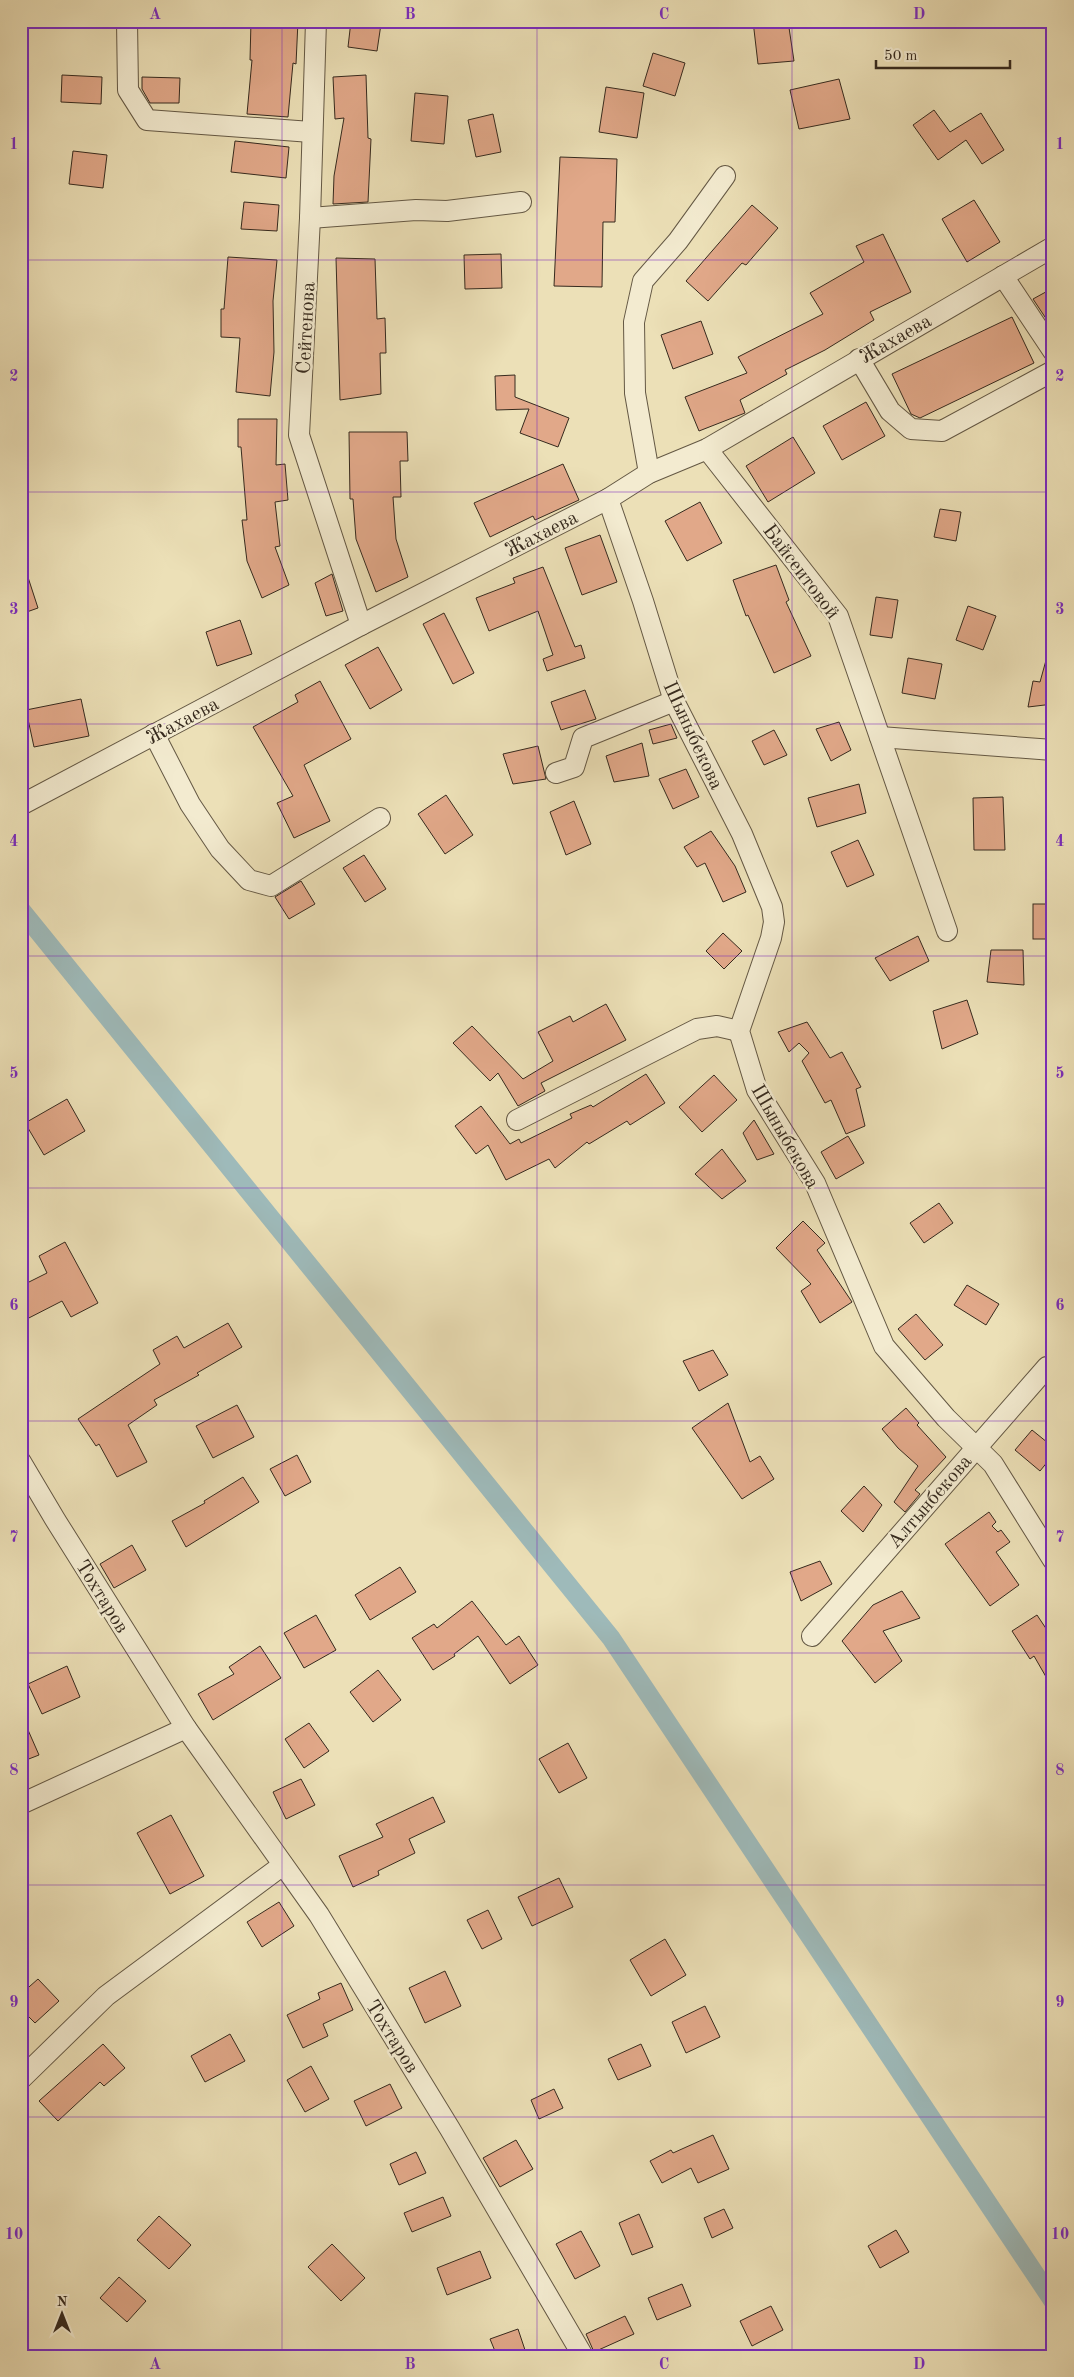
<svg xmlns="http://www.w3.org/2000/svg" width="1074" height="2377" font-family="'Old Standard TT',serif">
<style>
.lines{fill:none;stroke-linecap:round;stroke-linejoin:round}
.canal{stroke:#9ebaba;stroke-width:19}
.building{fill:#e1a889;stroke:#362a1e}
.minor-casing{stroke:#645844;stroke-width:22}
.minor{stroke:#f3ebd0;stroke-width:20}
.grid{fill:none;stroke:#7b2cbf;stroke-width:1;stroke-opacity:0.55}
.labels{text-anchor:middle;stroke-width:5;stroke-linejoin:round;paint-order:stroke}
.street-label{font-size:20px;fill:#362a1e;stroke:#f3ebd0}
.neatline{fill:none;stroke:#7b2cbf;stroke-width:2}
.grid-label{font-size:16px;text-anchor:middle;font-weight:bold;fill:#7b2cbf}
</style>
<rect width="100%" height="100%" fill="#ece0b7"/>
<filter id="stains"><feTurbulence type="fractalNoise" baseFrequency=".004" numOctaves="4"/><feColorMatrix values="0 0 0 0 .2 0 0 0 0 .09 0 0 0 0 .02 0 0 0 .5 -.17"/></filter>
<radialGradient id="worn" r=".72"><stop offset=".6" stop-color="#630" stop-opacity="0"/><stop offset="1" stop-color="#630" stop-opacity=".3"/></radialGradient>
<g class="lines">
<!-- canal -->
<path class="canal" d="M21,910L611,1638L1053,2301"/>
</g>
<!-- building -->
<g class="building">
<path d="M251,21H298L296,64L293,63L288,117L247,114L252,60H250Z"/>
<path d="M351,21L381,24L377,51L348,47Z"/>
<path d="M753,21H788L794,61L758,64Z"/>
<path d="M653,53L685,63L675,96L643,86Z"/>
<path d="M62,75L102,77L101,104L61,102Z"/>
<path d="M366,75L368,138L371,139L368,202L333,204L334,176L344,118L335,119L333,77Z"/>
<path d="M142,77L180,78L179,103H150L142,89Z"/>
<path d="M839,79L850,119L799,129L790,90Z"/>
<path d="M606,87L644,93L637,138L599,132Z"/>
<path d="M415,93L448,96L444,144L411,141Z"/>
<path d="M934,110L950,132L981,113L1004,150L982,164L966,140L938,160L913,125Z"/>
<path d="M493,114L501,152L476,157L468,120Z"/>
<path d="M235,141L289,147L286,178L231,172Z"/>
<path d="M73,151L107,155L103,188L69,184Z"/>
<path d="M560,157L617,159L615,222H603L602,287L554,286Z"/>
<path d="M974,200L1000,242L967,262L942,219Z"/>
<path d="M244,202L279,205L277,231L241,229Z"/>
<path d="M752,205L778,228L746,265L742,263L708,301L686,281Z"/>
<path d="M883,234L911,292L870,312L874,320L825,350L785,370L787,374L740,400L745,413L699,431L685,397L747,373L738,357L823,314L810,293L864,262L856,246Z"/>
<path d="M501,254L502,288L465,289L464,255Z"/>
<path d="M228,257L277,260L273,301L274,352L270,396L236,392L240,338L221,337V309H224Z"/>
<path d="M336,258L375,259L377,319L385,318L386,353H380L381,394L340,400Z"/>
<path d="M1053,288V329L1033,299Z"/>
<path d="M1012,317L1034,363L920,418L911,414L892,374Z"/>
<path d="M701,321L713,354L673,369L661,335Z"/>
<path d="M515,375V397L569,418L558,447L520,433L529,409L496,410L495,376Z"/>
<path d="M866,402L885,436L842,460L823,426Z"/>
<path d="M238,419H277L276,465L285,464L288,500L275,502L280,546L275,547L289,585L262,598L247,561L242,520H247L241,447H238Z"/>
<path d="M349,432H407L408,461H400L401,497H393L396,539L408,577L376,592L356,539L353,499H350Z"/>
<path d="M793,437L815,473L768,502L746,466Z"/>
<path d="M563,464L579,500L535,520L533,516L490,537L474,503Z"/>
<path d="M700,502L722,543L687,561L665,521Z"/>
<path d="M940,509L961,512L956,541L934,537Z"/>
<path d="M600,535L617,582L582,595L565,548Z"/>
<path d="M21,565H24L38,608L21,614Z"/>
<path d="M776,565L789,600L786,602L811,656L774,673L748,615L746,616L733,580Z"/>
<path d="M543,567L575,647L581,645L585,658L547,671L543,659L553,655L538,611L489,631L476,598L515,583L513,578Z"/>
<path d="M332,574L343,611L326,616L315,583Z"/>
<path d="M876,597L898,600L892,638L870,635Z"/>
<path d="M968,606L996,616L983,650L956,640Z"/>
<path d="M444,613L474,673L453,684L423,624Z"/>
<path d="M240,620L252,654L217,666L206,632Z"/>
<path d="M378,647L402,690L370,709L345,665Z"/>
<path d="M1048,653H1053V704L1028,707L1033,681L1040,682Z"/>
<path d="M908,658L942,664L935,699L902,693Z"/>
<path d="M320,681L351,739L304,765L330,821L294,838L277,803L293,796L253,727L298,702L295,695Z"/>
<path d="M585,690L596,719L561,730L551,702Z"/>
<path d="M81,699L89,736L34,747L26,710Z"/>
<path d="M839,722L851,750L831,761L816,729Z"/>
<path d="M671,724L677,738L653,744L649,730Z"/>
<path d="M774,730L787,755L764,765L752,741Z"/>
<path d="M642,743L649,776L614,782L606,756Z"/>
<path d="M538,746L546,779L513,784L503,754Z"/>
<path d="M686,769L699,797L673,809L659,779Z"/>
<path d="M859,784L866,813L817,827L808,798Z"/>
<path d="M446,795L473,835L445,854L418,814Z"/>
<path d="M1003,797L1005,850H974L973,798Z"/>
<path d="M574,801L591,844L566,855L550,812Z"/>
<path d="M711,831L735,866L746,892L723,902L705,863L697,867L684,847Z"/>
<path d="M858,840L874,875L847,887L831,852Z"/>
<path d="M364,855L386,889L365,902L343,868Z"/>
<path d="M301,881L315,904L289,919L275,897Z"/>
<rect x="1033" y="904" width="20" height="35"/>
<path d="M723,933L742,951L724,969L706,951Z"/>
<path d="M918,936L929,961L890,981L875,958Z"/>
<path d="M991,950H1023L1024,985L987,982Z"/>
<path d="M967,1000L978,1034L942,1049L933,1011Z"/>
<path d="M606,1004L626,1040L541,1083L545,1091L518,1106L498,1073L490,1081L453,1043L472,1026L523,1079L553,1061L538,1032L570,1016L573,1022Z"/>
<path d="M807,1022L830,1058L842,1052L861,1087L856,1089L865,1126L846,1134L831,1100L825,1103L802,1061L809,1053L799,1043L789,1052L778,1032Z"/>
<path d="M646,1074L665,1103L630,1125L627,1121L589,1144L587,1142L555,1168L549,1159L506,1180L488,1145L476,1154L455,1126L481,1106L510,1144L519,1139L521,1143L572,1118L570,1114L591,1105L593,1107Z"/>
<path d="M714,1075L737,1100L702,1132L679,1107Z"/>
<path d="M67,1099L85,1131L44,1155L25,1123Z"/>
<path d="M754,1120L774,1154L757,1160L743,1133Z"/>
<path d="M848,1136L864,1163L836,1179L821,1152Z"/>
<path d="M722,1149L746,1181L722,1199L695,1174Z"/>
<path d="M939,1203L953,1223L924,1243L910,1223Z"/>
<path d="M803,1221L825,1243L817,1250L852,1302L820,1323L801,1291L811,1284L776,1248Z"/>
<path d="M65,1242L98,1303L71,1317L62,1301L21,1322V1286L47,1273L39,1256Z"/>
<path d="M967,1285L999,1304L986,1325L954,1305Z"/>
<path d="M916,1314L943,1345L925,1360L898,1329Z"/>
<path d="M228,1323L242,1347L197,1373L199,1375L154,1400L157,1405L128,1425L147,1462L117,1477L99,1444L96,1446L78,1419L160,1364L153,1350L177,1336L184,1348Z"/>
<path d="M713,1350L728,1375L699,1391L683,1361Z"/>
<path d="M728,1403L750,1462L760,1456L774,1479L742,1499L692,1428Z"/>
<path d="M237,1405L254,1437L213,1458L196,1426Z"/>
<path d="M906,1408L919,1423L917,1425L946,1457L915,1490L920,1494L905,1512L894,1502L918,1466L898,1448L882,1429Z"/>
<path d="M1032,1430L1053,1447V1455L1040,1471L1015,1450Z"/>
<path d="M297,1455L311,1482L285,1496L270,1469Z"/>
<path d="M243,1477L259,1502L186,1547L172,1521L205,1503L204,1501Z"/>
<path d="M864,1486L882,1505L863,1532L841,1511Z"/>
<path d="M989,1512L996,1522L992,1526L998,1532L1001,1530L1010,1542L996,1552L1019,1585L990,1606L945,1544Z"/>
<path d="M132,1545L146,1570L114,1588L100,1564Z"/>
<path d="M820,1561L832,1584L801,1601L790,1572Z"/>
<path d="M400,1567L416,1592L370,1620L355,1595Z"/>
<path d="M902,1591L920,1618L883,1631L902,1661L875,1683L842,1641L873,1605Z"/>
<path d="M472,1601L506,1645L519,1636L538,1665L510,1684L478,1636L454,1654L455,1656L433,1670L412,1638L434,1624L437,1628Z"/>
<path d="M316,1615L336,1650L304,1668L284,1633Z"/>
<path d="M1037,1615L1053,1639V1689L1034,1656L1030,1659L1012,1631Z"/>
<path d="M260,1646L281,1678L213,1720L198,1694L234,1674L229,1667Z"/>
<path d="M67,1666L80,1697L42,1714L28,1684Z"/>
<path d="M378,1670L401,1700L373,1722L350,1692Z"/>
<path d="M21,1714L39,1755L21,1762Z"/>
<path d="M309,1723L329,1751L304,1768L285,1739Z"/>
<path d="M568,1743L587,1778L559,1793L539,1759Z"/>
<path d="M301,1779L315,1805L286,1819L273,1792Z"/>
<path d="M433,1797L445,1822L409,1839L415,1853L378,1871L379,1875L353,1887L339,1856L383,1837L376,1824Z"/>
<path d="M171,1815L204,1876L170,1894L137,1833Z"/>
<path d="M559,1878L573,1907L532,1926L518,1897Z"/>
<path d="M279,1902L294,1926L262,1947L247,1922Z"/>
<path d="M488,1910L502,1939L482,1949L467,1920Z"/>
<path d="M665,1939L686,1975L651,1996L630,1960Z"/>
<path d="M445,1971L461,2006L425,2023L409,1988Z"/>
<path d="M38,1979L59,2001L35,2023L21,2009V1994Z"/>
<path d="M341,1983L353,2010L323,2024L328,2036L303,2048L287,2015L320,1999L318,1993Z"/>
<path d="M705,2006L720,2037L686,2053L672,2022Z"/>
<path d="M230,2034L245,2061L205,2082L191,2056Z"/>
<path d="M103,2044L125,2068L104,2086L100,2082L58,2121L39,2101Z"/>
<path d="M641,2044L651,2066L618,2080L608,2059Z"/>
<path d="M311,2066L329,2099L305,2112L287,2080Z"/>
<path d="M390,2084L402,2108L366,2126L354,2101Z"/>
<path d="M554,2089L563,2108L539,2119L531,2100Z"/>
<path d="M713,2135L729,2169L698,2183L691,2168L662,2183L650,2161L671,2150L673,2153Z"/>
<path d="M516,2140L533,2169L500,2187L483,2158Z"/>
<path d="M416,2152L426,2173L399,2185L390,2164Z"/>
<path d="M443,2197L451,2216L412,2232L404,2213Z"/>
<path d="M724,2209L733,2228L712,2238L704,2218Z"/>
<path d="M639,2214L653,2247L632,2255L619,2223Z"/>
<path d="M159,2216L191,2245L169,2269L137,2240Z"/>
<path d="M896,2230L909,2252L880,2268L868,2246Z"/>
<path d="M581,2231L600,2266L575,2279L556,2244Z"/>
<path d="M332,2244L365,2278L341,2301L308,2267Z"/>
<path d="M480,2251L491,2278L447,2295L437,2268Z"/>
<path d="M119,2277L146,2301L127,2322L100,2298Z"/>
<path d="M682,2284L691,2306L657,2320L648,2298Z"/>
<path d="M771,2306L783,2330L752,2346L740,2321Z"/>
<path d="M625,2316L634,2334L594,2352L586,2334Z"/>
<path d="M518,2329L527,2356H497L490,2339Z"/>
</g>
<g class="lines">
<!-- minor casing -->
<g class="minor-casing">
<g id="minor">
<path d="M127,21L128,90L147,120L311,132"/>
<path d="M316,21L310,218L299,435L361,625"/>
<path d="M310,218L416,210L447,211L521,202"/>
<path d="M1003,276L1053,351"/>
<path d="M859,359L890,411L911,429L942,431L1053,371"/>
<path d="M707,449L838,616L947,931"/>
<path d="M649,473L635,393L634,322L643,281L678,241L725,176"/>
<path d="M608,499L643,601L674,701L742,834L772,907L774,922L771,938L739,1031L757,1090L815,1183L884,1346L946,1418L993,1464L1053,1560"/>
<path d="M154,734L190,804L220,849L249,880L271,886L380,818"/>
<path d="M880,737L1053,750"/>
<path d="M556,773L574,767L583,738L674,701"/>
<path d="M21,805L361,625L608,499L649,473L707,449L1053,247"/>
<path d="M517,1120L697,1029L717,1026L739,1031"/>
<path d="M21,1462L56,1521L186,1728L21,1804"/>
<path d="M812,1636L1047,1367"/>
<path d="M186,1728L319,1915L450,2129L583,2356"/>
<path d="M21,2079L106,1996L283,1865"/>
</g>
</g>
<!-- minor -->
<use href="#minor" class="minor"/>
</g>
<!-- grid -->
<path class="grid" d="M282,21V2356M537,21V2356M792,21V2356M21,260H1053M21,492H1053M21,724H1053M21,956H1053M21,1188H1053M21,1421H1053M21,1653H1053M21,1885H1053M21,2117H1053"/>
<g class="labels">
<!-- street labels -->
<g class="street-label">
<text transform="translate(305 328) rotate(-87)" y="7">Сейтенова</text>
<text transform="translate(895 338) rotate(-30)" y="7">Жахаева</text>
<text transform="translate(541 533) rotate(-27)" y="7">Жахаева</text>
<text transform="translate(802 571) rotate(53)" y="7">Байсеитовой</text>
<text transform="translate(182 720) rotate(-28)" y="7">Жахаева</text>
<text transform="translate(694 735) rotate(65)" y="7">Шыныбекова</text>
<text transform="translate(786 1136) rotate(60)" y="7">Шыныбекова</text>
<text transform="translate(929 1501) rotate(-49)" y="7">Алтынбекова</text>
<text transform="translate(103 1596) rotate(58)" y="7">Тохтаров</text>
<text transform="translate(393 2036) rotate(58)" y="7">Тохтаров</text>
</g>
</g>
<!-- margin -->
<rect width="1074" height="2377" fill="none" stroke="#ece0b7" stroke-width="55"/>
<!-- north arrow -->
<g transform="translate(62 2314)" stroke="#f3ebd0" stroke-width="4" paint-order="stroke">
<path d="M0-4L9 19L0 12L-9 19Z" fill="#362a1e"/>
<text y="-8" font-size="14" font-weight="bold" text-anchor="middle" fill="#362a1e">N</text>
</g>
<!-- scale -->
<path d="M876 60v8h134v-8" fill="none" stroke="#362a1e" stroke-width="2.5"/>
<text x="884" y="60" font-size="15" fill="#362a1e" stroke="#f3ebd0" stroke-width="4" paint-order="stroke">50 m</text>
<rect x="28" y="28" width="1018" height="2322" class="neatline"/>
<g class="grid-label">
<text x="155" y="19">A</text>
<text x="410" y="19">B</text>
<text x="664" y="19">C</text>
<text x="919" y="19">D</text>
<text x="14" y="149">1</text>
<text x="1060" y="149">1</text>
<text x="14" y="381">2</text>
<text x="1060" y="381">2</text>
<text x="14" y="614">3</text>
<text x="1060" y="614">3</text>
<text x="14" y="846">4</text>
<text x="1060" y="846">4</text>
<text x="14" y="1078">5</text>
<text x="1060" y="1078">5</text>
<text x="14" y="1310">6</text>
<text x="1060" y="1310">6</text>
<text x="14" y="1542">7</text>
<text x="1060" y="1542">7</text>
<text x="14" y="1775">8</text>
<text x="1060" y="1775">8</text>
<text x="14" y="2007">9</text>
<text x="1060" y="2007">9</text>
<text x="14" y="2239">10</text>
<text x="1060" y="2239">10</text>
<text x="155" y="2369">A</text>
<text x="410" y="2369">B</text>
<text x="664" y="2369">C</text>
<text x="919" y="2369">D</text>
</g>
<rect width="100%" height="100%" filter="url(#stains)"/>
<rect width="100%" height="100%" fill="url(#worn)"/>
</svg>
